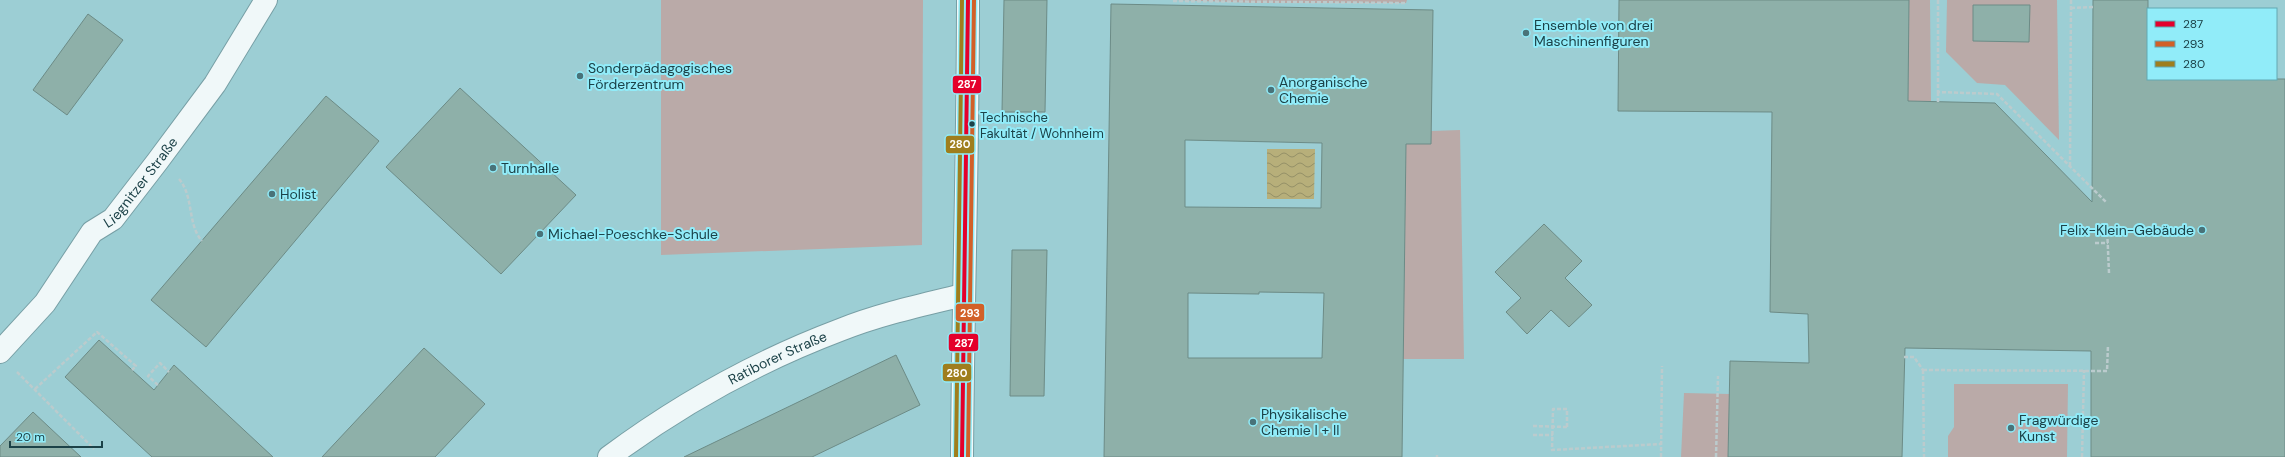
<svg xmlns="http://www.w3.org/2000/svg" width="2285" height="457" font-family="'DM Sans',sans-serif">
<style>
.green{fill:#baaaa8}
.park{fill:url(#park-tufts)}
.water{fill:url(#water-waves)}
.building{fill:#8eb0a9;stroke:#6c8b86;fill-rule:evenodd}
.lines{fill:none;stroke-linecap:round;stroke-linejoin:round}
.minor-casing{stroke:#779fa5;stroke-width:24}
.path{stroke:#bbcbcd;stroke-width:2.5;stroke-dasharray:4 2;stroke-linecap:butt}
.minor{stroke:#f0f8f9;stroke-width:22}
.path-bridge{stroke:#bbcbcd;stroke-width:2.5;stroke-dasharray:4 2;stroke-linecap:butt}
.bus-1-casing{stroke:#91ecf9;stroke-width:7}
.bus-2-casing{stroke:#91ecf9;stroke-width:7}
.bus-3-casing{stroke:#91ecf9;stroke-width:7}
.bus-1{stroke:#e4002b;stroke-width:4}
.bus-2{stroke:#d26028;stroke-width:4}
.bus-3{stroke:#9f7e1d;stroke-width:4}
.poi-dot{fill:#497379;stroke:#91ecf9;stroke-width:1.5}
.bus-dot{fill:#1c4248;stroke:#91ecf9;stroke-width:1.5}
.labels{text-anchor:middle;stroke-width:4;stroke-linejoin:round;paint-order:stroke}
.bus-label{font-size:13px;fill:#1c4248;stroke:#91ecf9;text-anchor:start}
.poi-label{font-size:14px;fill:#1c4248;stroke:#91ecf9;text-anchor:start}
.street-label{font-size:14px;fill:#1c4248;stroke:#91ecf9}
.line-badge{stroke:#91ecf9;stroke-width:1.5}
.badge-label{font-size:11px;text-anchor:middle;font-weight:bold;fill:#fff}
</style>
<defs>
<pattern id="park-tufts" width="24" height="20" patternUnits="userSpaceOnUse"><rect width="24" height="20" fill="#baaaa8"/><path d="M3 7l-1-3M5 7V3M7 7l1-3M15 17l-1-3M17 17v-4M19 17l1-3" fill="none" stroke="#968c8b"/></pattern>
<pattern id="water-waves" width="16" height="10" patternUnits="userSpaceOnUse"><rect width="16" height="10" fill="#b7af7a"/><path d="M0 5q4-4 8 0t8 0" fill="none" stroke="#949066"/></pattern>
</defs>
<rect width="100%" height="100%" fill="#9cced4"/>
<!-- green -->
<g class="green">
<path d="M661,0H923L922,245L661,255Z"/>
<path d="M1909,0H1930L1931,101H1908Z"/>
<path d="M1947,0H2057L2059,140L2005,85L1977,83L1946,52Z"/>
<path d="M1460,130L1464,359H1403L1406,144H1430L1431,131Z"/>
<path d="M1954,384H2068L2067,457H1948V436L1954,427Z"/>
<path d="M1684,393L1730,394L1728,457H1681Z"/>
</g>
<!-- park -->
<path class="park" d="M1173,0H1407L1406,3H1257Z"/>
<!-- water -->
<path class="water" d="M1267,149H1315L1314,199H1267Z"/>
<!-- building -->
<g class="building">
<path d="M1004,0H1047L1045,112H1002Z"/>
<path d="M1619,0H1909L1908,101L1995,103L2092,202L2093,0H2148V79H2285V457H2091V351L1905,348L1902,457H1728L1730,361L1809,363L1808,314L1770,312L1772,112L1618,111Z"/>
<path d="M1111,4L1433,10L1431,144H1406L1402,457H1104ZM1185,140L1322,143L1321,208L1185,207ZM1259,292L1324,293L1322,358H1188V293L1259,294Z"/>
<path d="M1973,5H2030L2029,42L1973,41Z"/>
<path d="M88,14L123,40L67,115L33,90Z"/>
<path d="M460,88L576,195L501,274L386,167Z"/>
<path d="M326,96L379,141L206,347L151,300Z"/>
<path d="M1544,224L1582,261L1565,278L1592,305L1569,327L1551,310L1527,334L1506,312L1521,298L1495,272Z"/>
<path d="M1012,250H1047L1044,396H1010Z"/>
<path d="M99,340L154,390L174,365L273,457H152L65,377Z"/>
<path d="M424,348L485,404L435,457H322Z"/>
<path d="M896,355L920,405L812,457H684Z"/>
<path d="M33,412L81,457H0V446Z"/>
</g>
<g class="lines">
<!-- minor casing -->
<g class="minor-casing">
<g id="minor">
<path id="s1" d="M0,352L45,303L92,232L113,219L157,162L215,84L266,0"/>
<path id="s2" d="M609,457C679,405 758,361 840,330C880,314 922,305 963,295"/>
<path d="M962,457C963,305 968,152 968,0"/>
</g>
</g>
<!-- path -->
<g class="path">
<path d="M1938,0V92L1997,94L2106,202"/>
<path d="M1173,1L1406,3"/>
<path d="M2071,8L2093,7"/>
<path d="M1938,102V92"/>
<path d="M2070,166L2071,0"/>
<path d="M179,179C194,196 187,224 202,241"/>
<path d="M2107,227L2109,273"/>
<path d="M2095,243H2108"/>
<path d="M1904,357H1914L1923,370"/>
<path d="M1923,370L2107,371L2108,345"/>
<path d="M1923,370L1924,457"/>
<path d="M17,372L94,449"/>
<path d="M158,385L148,376L160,363L169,372"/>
<path d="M35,389L97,332L136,366L132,370"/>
<path d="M1567,427V409H1553L1552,450L1661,444"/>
<path d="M1533,435H1553"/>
<path d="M1437,457V455"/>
<path d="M1661,457L1662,366"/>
<path d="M1716,457L1718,376"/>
<path d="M2082,457L2084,370"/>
</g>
<!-- minor -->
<use href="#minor" class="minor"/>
<!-- path-bridge -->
<path class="path-bridge" d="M1533,426L1567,427"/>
<!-- bus-1 casing -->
<g class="bus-1-casing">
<path id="bus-1" d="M962,457L968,0"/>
</g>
<!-- bus-2 casing -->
<g class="bus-2-casing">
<path id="bus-2" d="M968,457L974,0"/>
</g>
<!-- bus-3 casing -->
<g class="bus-3-casing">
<path id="bus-3" d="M956,457L962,0"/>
</g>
<!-- bus-1 -->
<use href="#bus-1" class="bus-1"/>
<!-- bus-2 -->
<use href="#bus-2" class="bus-2"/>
<!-- bus-3 -->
<use href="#bus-3" class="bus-3"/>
</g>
<!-- markers -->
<g class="poi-dot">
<circle cx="1526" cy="33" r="4"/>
<circle cx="580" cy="76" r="4"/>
<circle cx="1271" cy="90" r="4"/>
<circle cx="493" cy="168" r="4"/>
<circle cx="272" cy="194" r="4"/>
<circle cx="2202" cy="230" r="4"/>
<circle cx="540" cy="234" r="4"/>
<circle cx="1253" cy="422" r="4"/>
<circle cx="2011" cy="428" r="4"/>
</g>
<circle class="bus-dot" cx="972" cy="124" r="3.5"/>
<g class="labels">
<!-- bus labels -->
<g class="bus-label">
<text x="980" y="122">Technische<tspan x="980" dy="16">Fakultät / Wohnheim</tspan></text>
</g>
<!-- poi labels -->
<g class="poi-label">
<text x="1534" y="30">Ensemble von drei<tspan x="1534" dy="16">Maschinenfiguren</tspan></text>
<text x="588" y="73">Sonderpädagogisches<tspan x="588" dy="16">Förderzentrum</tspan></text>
<text x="1279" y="87">Anorganische<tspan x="1279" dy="16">Chemie</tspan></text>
<text x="501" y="173">Turnhalle</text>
<text x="280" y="199">Holist</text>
<text x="2194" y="235" text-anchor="end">Felix-Klein-Gebäude</text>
<text x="548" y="239">Michael-Poeschke-Schule</text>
<text x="1261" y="419">Physikalische<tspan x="1261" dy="16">Chemie I + II</tspan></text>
<text x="2019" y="425">Fragwürdige<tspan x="2019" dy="16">Kunst</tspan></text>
</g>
<!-- street labels -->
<g class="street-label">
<text dy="5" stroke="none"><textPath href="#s1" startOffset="222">Liegnitzer Straße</textPath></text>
<text dy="5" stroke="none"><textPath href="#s2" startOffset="196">Ratiborer Straße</textPath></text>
</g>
</g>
<g class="line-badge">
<rect x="952" y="75" width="30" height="19" rx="4" fill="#e4002b"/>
<rect x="945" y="135" width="30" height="19" rx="4" fill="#9f7e1d"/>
<rect x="955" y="303" width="30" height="19" rx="4" fill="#d26028"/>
<rect x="948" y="333" width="31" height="19" rx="4" fill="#e4002b"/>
<rect x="942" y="363" width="30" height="19" rx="4" fill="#9f7e1d"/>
</g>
<g class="badge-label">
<text x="967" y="88">287</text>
<text x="960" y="148">280</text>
<text x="970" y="317">293</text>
<text x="964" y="347">287</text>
<text x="957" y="377">280</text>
</g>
<!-- legend -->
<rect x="2147" y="8" width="130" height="72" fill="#91ecf9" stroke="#62a8b2"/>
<rect x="2155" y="21" width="20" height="6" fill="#e4002b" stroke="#62a8b2"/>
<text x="2183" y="28" font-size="12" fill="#1c4248">287</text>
<rect x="2155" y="41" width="20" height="6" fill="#d26028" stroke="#62a8b2"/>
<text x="2183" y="48" font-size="12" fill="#1c4248">293</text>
<rect x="2155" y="61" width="20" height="6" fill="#9f7e1d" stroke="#62a8b2"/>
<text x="2183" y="68" font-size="12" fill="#1c4248">280</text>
<!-- scale -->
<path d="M10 441v6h92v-6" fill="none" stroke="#1c4248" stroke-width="2"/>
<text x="16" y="441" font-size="12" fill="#1c4248" stroke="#91ecf9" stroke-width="3" paint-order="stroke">20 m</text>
</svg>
